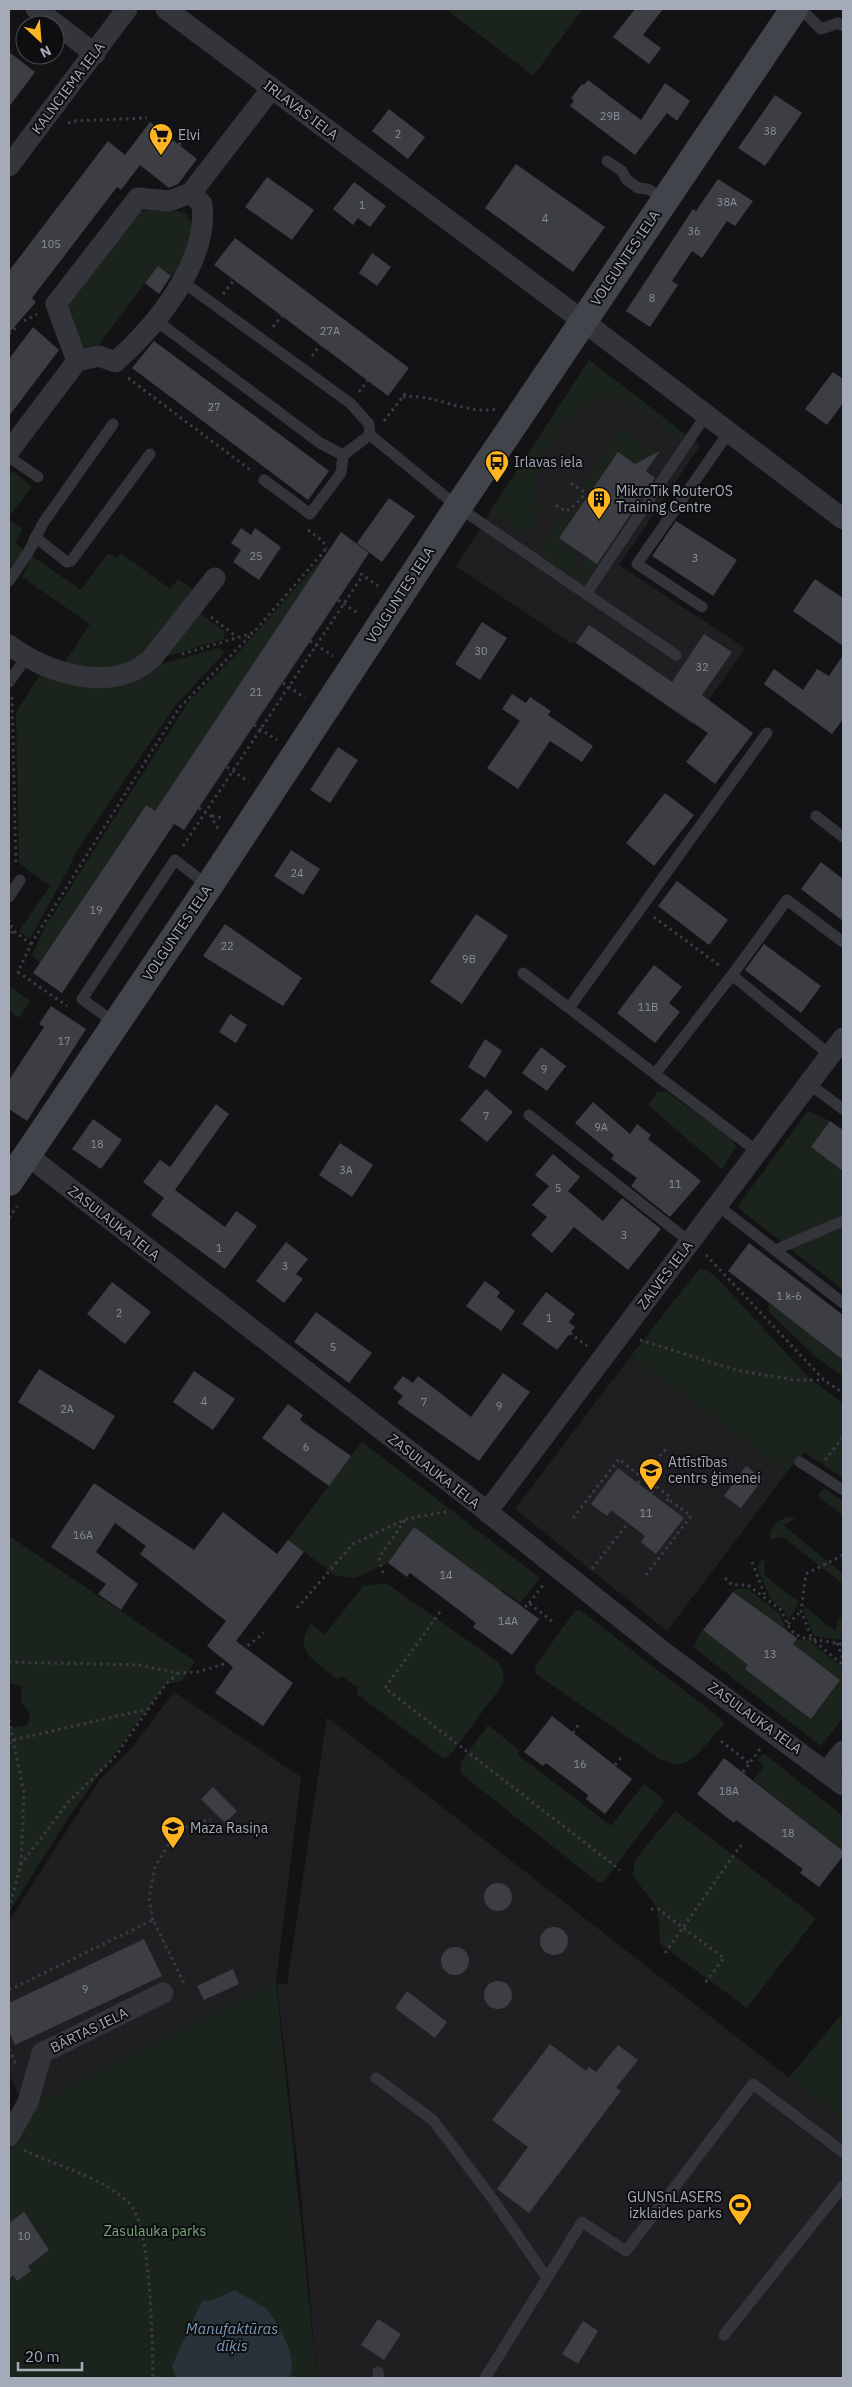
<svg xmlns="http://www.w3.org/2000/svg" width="852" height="2387" font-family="'IBM Plex Sans',sans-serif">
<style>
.built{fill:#1f1f22}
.green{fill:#1b241c}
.water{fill:#28323a}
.building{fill:#3d3e43}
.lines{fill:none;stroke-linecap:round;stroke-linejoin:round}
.path{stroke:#3a3c42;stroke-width:3;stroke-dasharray:2.5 4;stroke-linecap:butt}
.lane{stroke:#34353b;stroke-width:11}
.street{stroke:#34353b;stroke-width:21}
.secondary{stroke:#42444b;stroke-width:28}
.labels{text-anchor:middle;stroke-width:4;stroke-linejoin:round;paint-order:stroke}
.number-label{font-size:11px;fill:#8a8f9a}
.street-label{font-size:14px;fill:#a4aab7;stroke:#0e0e10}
.poi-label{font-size:14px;fill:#a4aab7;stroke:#0e0e10;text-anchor:start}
.park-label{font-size:14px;fill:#79a47b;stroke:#0e0e10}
.water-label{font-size:15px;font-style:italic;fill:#7798b5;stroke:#0e0e10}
</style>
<rect width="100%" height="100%" fill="#131315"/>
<!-- built -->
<g class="built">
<path d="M589,360L700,446L619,565L745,648L692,724L576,643H571L456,566Z"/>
<path d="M630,1357L787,1472L667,1631L515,1509Z"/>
<path d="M174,1692L301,1777L276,1982L35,2104L20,2098L9,2074V1921L100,1779L131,1749Z"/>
<path d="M327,1717L843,2120V2378H317L300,2184L277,1985L287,1984Z"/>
</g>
<!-- green -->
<g class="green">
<path d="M446,9H583L533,76Z"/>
<path d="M152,209H170L185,213L192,223L193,235L174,278L158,266L94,351L79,353L62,307L138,212Z"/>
<path d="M589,360L685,434L681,439C662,426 633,399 609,398C583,398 547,445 538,468C533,481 536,496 543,508L527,535L489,513Z"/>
<path d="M620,427L657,453L636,464L618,453L591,489L582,484Z"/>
<path d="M12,471L32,486L9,517V476Z"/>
<path d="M573,510L576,511L565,528L577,550L574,574L576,575L588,557L597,564L583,583L539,553L558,518Z"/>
<path d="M9,519L23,529L15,542L24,550L9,573Z"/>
<path d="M108,553L116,558L121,553L170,589L178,579L198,593L147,655L112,671L61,668L90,624L22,577L32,556L81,590Z"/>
<path d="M326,554L355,575L352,578L323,559L155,811L145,805L40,963L32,955L45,927L189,701L237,654Z"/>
<path d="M197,611L225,632L224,639L154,660Z"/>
<path d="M219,648L222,649L224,653L175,706L73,856V860L30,939L19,931L50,886L19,863L16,712L41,674L150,667Z"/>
<path d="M9,986L30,1001L19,1018L9,1010Z"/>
<path d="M658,1092H667L732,1139L736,1147L722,1169L648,1105Z"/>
<path d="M808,1111L830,1121L811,1147L843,1171V1290L737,1207Z"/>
<path d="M699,1269L706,1270L715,1276L811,1380L843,1403V1478L804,1452L787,1472L630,1357Z"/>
<path d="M768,1302L843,1360V1376L817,1358L769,1312Z"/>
<path d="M362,1442L540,1578L520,1603L502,1590L500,1591L388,1563L355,1578L335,1575L288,1540Z"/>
<path d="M824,1488L843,1501V1516L818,1496Z"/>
<path d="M789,1517L795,1519L783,1525L843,1574V1584L783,1537L770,1540C769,1526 777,1520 789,1517Z"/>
<path d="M9,1536L195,1661L182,1681L166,1684L70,1815L9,1912V1728L26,1726L30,1719L28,1710L21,1703L22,1687L9,1683Z"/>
<path d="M763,1559L765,1561L764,1575L799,1602L789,1620L783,1609L771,1600L757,1566Z"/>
<path d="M386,1583L498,1662L503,1671V1684L450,1755L444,1759L357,1694L358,1688L342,1676L337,1679C318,1663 291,1651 311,1624L325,1635L363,1586Z"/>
<path d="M736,1589H748L779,1613L788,1633L733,1592Z"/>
<path d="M804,1606L835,1631L839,1618L843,1617L842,1630L843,1637L840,1640L814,1636L804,1611Z"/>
<path d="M580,1610L721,1719L724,1724C715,1733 696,1760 684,1763C677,1766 668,1762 661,1760L536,1674L535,1666L575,1611Z"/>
<path d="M703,1630L748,1665L746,1669L811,1719L840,1680L793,1644L796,1639L810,1641L843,1668V1718L821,1746L694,1648L697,1638Z"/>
<path d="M488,1725L519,1750L517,1754L611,1826L644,1784L662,1798L664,1802L603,1882L599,1883L460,1773L461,1762Z"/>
<path d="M763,1753L843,1816V1851L753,1780L764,1766L757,1760Z"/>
<path d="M675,1811L816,1918L747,2008L663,1946L660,1941L658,1909L633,1876L635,1860Z"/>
<path d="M276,1982L317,2378H9V2152L35,2104Z"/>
<path d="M840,2016L843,2019V2120L789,2078Z"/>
</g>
<!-- water -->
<path class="water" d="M235,2290C243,2296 253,2300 262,2306C277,2316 300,2362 289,2378H176L172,2366L202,2301L213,2300Z"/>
<!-- building -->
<g class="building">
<path d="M635,9H663L643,35L661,48L649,64L613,37Z"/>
<path d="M9,52L35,72L9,107Z"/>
<path d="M588,80L641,120L665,83L690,101L677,121L667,113L635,155L570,106L574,101L571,98L582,84L584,85Z"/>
<path d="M775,95L802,113L765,166L738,148Z"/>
<path d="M389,109L425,137L408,159L372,131Z"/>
<path d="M150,122L197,159L178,184L169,188L140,165L121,190L117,187L32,298L36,302L9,333V271L108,141L125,155Z"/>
<path d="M516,164L605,227L573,272L485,208Z"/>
<path d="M267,177L314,210L292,240L245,207Z"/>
<path d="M718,179L753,201L735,226L727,221L702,258L692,251L672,281L678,285L650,327L626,311L693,209L696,211Z"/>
<path d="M354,182L386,206L370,227L358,218L353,225L333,209Z"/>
<path d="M235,238L409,368L388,396L214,265Z"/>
<path d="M372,253L391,267L377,286L359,273Z"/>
<path d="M158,266L171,276L159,294L145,283Z"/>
<path d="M33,327L59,350L9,416V359Z"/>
<path d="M154,341L329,471L308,500L132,368Z"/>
<path d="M833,372L843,379V403L827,425L805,409Z"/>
<path d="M660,451L646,471L655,478L597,564L559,538L618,452L635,464Z"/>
<path d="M389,498L415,516L382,562L357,543Z"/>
<path d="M676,521L737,560L713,596L652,556Z"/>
<path d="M241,528L251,535L255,528L281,547L259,580L233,562L241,550L231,543Z"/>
<path d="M341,532L369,553L184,830L174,824L62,993L33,973L146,805L155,811Z"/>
<path d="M815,579L843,598V646L793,611Z"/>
<path d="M482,622L507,638L480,680L455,664Z"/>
<path d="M589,625L672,682L704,634L732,652L702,695L753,733L715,784L686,762L708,733L576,643Z"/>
<path d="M843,655V719L832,734L764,684L774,669L803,690L817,669L829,676Z"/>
<path d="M512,694L526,703L530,697L551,711L548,715L593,746L582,762L550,741L518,789L487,768L520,721L502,709Z"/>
<path d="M338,747L358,760L330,803L310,790Z"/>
<path d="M665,793L694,815L654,866L626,843Z"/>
<path d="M291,850L320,869L303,895L274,876Z"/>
<path d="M821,862L843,879V921L801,889Z"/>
<path d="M677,881L728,920L709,945L658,906Z"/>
<path d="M476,914L508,936L462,1004L430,982Z"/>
<path d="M225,924L302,978L283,1006L203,956Z"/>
<path d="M764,944L821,986L801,1013L745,970Z"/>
<path d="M654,965L682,987L669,1003L680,1012L655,1043L617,1013Z"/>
<path d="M51,1006L86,1029L27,1121L9,1109V1080L44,1027L39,1024Z"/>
<path d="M230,1014L247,1025L236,1043L219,1032Z"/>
<path d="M485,1039L502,1051L485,1078L468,1067Z"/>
<path d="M541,1047L566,1066L547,1091L522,1073Z"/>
<path d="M486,1089L513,1112L487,1142L460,1120Z"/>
<path d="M593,1102L630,1134L637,1124L651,1135L648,1139L701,1181L670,1217L631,1186L637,1178L611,1159L614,1155L575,1123Z"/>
<path d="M216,1104L229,1114L175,1190L225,1227L236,1211L257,1226L225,1269L151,1215L164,1198L143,1182L160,1160L170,1167Z"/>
<path d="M93,1119L122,1140L101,1169L72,1149Z"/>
<path d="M830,1121L843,1130V1171L811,1147Z"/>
<path d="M340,1143L373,1165L352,1197L319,1175Z"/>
<path d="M553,1154L580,1177L568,1191L603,1221L622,1198L661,1229L628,1270L574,1227L552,1253L531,1235L547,1217L532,1205L549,1186L535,1175Z"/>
<path d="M286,1242L308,1259L296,1274L303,1279L284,1303L256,1281Z"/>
<path d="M749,1243L843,1315V1360L728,1271Z"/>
<path d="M485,1281L500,1292L497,1297L515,1311L501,1331L466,1306Z"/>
<path d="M112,1282L151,1312L125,1344L87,1314Z"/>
<path d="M546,1292L575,1314L569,1322L575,1327L557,1350L522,1324Z"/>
<path d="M316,1312L372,1353L349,1383L294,1342Z"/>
<path d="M39,1369L115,1416L94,1450L18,1402Z"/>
<path d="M194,1371L235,1399L213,1430L173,1402Z"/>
<path d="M503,1373L530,1392L479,1461L397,1403L403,1396L393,1388L403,1376L413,1383L418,1376L471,1417Z"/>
<path d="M288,1404L303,1415L300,1420L351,1456L329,1486L262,1438Z"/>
<path d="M746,1466L763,1479L741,1508L724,1496Z"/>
<path d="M618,1468L684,1518L656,1554L641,1542L645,1536L611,1510L607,1516L591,1504Z"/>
<path d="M94,1483L194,1550L223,1512L277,1554L288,1540L304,1552L236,1641L293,1683L263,1726L215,1693L233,1667L207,1646L226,1621L140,1554L146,1546L115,1523L96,1552L138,1584L121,1610L98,1594L106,1584L51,1547Z"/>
<path d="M414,1527L539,1619L512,1655L473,1627L476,1623L410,1573L407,1577L388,1563Z"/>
<path d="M733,1592L797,1638L793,1644L840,1680L811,1719L745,1669L748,1665L703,1630Z"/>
<path d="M552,1716L632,1779L605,1814L586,1799L588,1795L546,1763L543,1766L524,1752Z"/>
<path d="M724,1758L843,1851V1856L819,1887L800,1873L803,1869L736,1820L734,1823L697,1794Z"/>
<path d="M213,1787L237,1811L225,1823L201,1799Z"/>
<circle cx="498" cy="1897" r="14"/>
<circle cx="554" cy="1941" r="14"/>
<path d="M144,1939L162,1976L15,2045L9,2032V2003Z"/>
<circle cx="455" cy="1961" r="14"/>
<path d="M233,1969L239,1984L204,2000L197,1986Z"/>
<circle cx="498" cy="1995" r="14"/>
<path d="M407,1991L447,2022L435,2038L395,2008Z"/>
<path d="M550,2044L586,2071L589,2067L596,2072L618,2045L638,2060L616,2088L621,2091L529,2213L497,2189L528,2147L492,2120Z"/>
<path d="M24,2212L49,2250L28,2266L31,2271L17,2281L13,2275L9,2279V2223Z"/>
<path d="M378,2319L401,2334L384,2360L361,2345Z"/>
<path d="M583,2321L598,2331L578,2364L562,2354Z"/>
</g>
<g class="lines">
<!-- path -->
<g class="path">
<path d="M68,123L73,121L147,118"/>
<path d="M179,145L184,137"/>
<path d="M223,294L234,280"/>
<path d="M24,321L37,314"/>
<path d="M273,327L282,316"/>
<path d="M9,334L18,326"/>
<path d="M312,356L320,345"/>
<path d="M128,378L253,472"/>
<path d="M359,392L368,380"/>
<path d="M403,397C435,393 464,415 496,409"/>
<path d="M384,421L408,390"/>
<path d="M571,483L587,494"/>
<path d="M556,505L565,511L571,509L586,493"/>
<path d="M308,530L323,541L326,549"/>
<path d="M338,600L359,614"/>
<path d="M211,617L237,637"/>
<path d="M310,641L333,656"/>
<path d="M182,654L253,633L326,549L378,586"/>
<path d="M283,683L305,698"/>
<path d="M12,697L16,865"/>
<path d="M254,725L277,740"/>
<path d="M227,767L249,782"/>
<path d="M199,808L211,816L218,829"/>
<path d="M212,816L225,818"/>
<path d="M183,846L363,575"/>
<path d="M654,917L720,966"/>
<path d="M9,919L13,931L9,938"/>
<path d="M9,927L31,944L18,972L67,1006"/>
<path d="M31,944L179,708L253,633"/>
<path d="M9,1218L17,1206"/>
<path d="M706,1255L824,1380L843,1393"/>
<path d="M570,1333L587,1346"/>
<path d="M640,1340L739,1371L796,1380H824"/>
<path d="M825,1460L843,1437"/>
<path d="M643,1476L666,1449"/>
<path d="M638,1483L643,1476L670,1497L665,1504"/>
<path d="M651,1493L656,1486"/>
<path d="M573,1518L619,1459L642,1478"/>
<path d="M843,1555L806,1574L801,1611L812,1639L841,1644L843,1640"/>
<path d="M752,1562L766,1598"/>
<path d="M592,1569L628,1523"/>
<path d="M383,1573L379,1558L405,1520"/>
<path d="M646,1575L691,1516L668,1499"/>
<path d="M725,1578L732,1585H748L781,1610L790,1629L794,1633L802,1638L812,1639L843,1665"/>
<path d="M529,1603L544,1584"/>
<path d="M525,1607L529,1603L553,1622"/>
<path d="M297,1608L353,1544L406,1519L450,1511"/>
<path d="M440,1612L385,1688L620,1870"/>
<path d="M788,1624L801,1611"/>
<path d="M837,1643L843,1659"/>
<path d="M9,1662L139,1665L178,1673L197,1672L224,1664L264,1633"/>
<path d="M9,1720L24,1793L21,1863"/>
<path d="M573,1733L580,1722"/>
<path d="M721,1741L749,1763"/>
<path d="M9,1744L13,1740L148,1709"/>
<path d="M615,1765L623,1755"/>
<path d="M743,1772L760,1749"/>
<path d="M9,1909L21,1864L70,1800L114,1758L166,1684L178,1673"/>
<path d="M651,1909H658L724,1958L705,1983"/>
<path d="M153,1920L149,1897L155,1867L171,1840L186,1827L211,1819"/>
<path d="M665,1953L741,1845"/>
<path d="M9,1990L153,1920L184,1983"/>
<path d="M9,2049L16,2064"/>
<path d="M24,2150C58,2167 101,2176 129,2203C152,2226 152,2343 153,2378"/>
</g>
<!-- lane -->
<g class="lane">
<path d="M801,9L821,29L838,23L843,26"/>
<path d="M607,161L622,171L626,179L638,188L648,189L665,200"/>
<path d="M154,319L320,443L343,455L370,435L369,424L350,403L183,282"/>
<path d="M370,435L458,507L676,655"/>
<path d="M9,457L38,477"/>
<path d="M264,480L310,514L341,473L343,455"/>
<path d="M35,537L67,562L71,561L150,454"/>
<path d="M9,581L28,553L43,523L113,424"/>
<path d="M586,594L706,415"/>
<path d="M702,607L637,564L729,432"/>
<path d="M9,682L26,658"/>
<path d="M767,733L569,1008L655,1074L732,975L830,1055"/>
<path d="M816,816L843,837"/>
<path d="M9,897L20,880"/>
<path d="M523,973L569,1008"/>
<path d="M732,975L787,900L843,942"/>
<path d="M115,1023L82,999L175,860L197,877L207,889"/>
<path d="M655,1074L758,1152"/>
<path d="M809,1084L843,1109"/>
<path d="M529,1115L690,1242"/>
<path d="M717,1205L843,1303"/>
<path d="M775,1250L843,1221"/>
<path d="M800,1462L843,1490"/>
<path d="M376,2078L433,2120L494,2201L547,2278"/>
<path d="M724,2335L843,2186"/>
<path d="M378,2372L379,2378"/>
<path d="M485,2378L582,2222L626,2251L753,2084L843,2152"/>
</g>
<!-- street -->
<g class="street">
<path d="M36,9L95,54"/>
<path d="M166,9L583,321L843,519"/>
<path d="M9,166L127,9"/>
<path d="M77,361L99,356L115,362C156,326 209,262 202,204L191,193"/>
<path d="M9,451L77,361L56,304L138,198L169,201L191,193L272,88"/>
<path d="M9,645C46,673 113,695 152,658L215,578"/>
<path d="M27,1155L475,1502L666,1654L843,1785"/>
<path d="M487,1512L843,1038"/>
<path d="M827,1771L843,1751"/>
<path d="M9,2136L28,2102L42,2053L163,1993"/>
</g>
<!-- secondary -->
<path class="secondary" d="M9,1182L207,889L458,507L794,9"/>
</g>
<!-- icons -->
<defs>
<g id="supermarket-pin" transform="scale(1.25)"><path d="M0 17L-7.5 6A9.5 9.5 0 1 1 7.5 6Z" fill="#ffb422" stroke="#0e0e10"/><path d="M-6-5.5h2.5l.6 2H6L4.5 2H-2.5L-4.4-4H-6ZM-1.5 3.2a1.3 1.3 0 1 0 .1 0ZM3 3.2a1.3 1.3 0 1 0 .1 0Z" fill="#111"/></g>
<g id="bus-pin" transform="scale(1.25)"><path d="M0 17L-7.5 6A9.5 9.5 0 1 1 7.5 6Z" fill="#ffb422" stroke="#0e0e10"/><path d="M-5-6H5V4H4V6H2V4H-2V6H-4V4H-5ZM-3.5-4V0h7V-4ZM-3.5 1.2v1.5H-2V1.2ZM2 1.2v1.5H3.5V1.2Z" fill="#111"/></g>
<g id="building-pin" transform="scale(1.25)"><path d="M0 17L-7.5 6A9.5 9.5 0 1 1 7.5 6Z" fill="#ffb422" stroke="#0e0e10"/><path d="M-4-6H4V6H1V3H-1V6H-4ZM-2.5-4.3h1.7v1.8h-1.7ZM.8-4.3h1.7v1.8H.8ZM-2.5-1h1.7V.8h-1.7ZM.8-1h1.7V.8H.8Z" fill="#111"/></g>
<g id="school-pin" transform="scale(1.25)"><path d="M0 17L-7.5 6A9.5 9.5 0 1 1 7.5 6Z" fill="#ffb422" stroke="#0e0e10"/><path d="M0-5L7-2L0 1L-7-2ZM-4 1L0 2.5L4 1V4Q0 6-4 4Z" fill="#111"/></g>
<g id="stadium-pin" transform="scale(1.25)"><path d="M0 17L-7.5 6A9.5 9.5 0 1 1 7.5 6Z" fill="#ffb422" stroke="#0e0e10"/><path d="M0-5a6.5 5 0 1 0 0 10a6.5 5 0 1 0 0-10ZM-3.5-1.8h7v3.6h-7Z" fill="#111"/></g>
</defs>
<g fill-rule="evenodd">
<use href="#supermarket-pin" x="161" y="135"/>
<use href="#bus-pin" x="497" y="462"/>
<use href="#building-pin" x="599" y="499"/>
<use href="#school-pin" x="651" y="1470"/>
<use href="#school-pin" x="173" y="1828"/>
<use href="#stadium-pin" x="740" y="2205"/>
</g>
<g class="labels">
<!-- number labels -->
<g class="number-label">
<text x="610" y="120">29B</text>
<text x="770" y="135">38</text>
<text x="398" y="138">2</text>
<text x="727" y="206">38A</text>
<text x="362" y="209">1</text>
<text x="545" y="222">4</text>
<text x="694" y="235">36</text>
<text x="51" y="248">105</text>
<text x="652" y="302">8</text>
<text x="330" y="335">27A</text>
<text x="214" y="411">27</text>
<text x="256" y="560">25</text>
<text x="695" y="562">3</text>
<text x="481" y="655">30</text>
<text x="702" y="671">32</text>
<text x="256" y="696">21</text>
<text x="297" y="877">24</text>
<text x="96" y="914">19</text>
<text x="227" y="950">22</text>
<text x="469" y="963">9B</text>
<text x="648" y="1011">11B</text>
<text x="64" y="1045">17</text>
<text x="544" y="1073">9</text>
<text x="486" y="1120">7</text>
<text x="601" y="1131">9A</text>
<text x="97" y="1148">18</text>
<text x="346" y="1174">3A</text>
<text x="675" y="1188">11</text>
<text x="558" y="1192">5</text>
<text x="624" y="1239">3</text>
<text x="219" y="1252">1</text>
<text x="285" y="1270">3</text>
<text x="789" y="1300">1 k-6</text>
<text x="119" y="1317">2</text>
<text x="549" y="1322">1</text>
<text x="333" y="1351">5</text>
<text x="204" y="1405">4</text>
<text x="424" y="1406">7</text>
<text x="499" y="1410">9</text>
<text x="67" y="1413">2A</text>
<text x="306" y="1451">6</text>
<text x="646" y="1517">11</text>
<text x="83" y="1539">16A</text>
<text x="446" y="1579">14</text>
<text x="508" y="1625">14A</text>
<text x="770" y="1658">13</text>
<text x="580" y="1768">16</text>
<text x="729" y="1795">18A</text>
<text x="788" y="1837">18</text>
<text x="85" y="1993">9</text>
<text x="24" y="2240">10</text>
</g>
<!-- street labels -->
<g class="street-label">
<text transform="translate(68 88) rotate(-53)" y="5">KALNCIEMA IELA</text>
<text transform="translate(301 110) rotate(37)" y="5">IRLAVAS IELA</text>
<text transform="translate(625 258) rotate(-56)" y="5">VOLGUNTES IELA</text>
<text transform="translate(400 595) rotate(-57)" y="5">VOLGUNTES IELA</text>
<text transform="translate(177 933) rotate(-56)" y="5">VOLGUNTES IELA</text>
<text transform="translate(114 1223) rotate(38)" y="5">ZASULAUKA IELA</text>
<text transform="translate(665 1275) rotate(-53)" y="5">ZALVES IELA</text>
<text transform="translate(434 1471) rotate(38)" y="5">ZASULAUKA IELA</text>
<text transform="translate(755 1718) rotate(36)" y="5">ZASULAUKA IELA</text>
<text transform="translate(89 2030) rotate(-26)" y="5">BĀRTAS IELA</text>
</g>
<!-- poi labels -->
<g class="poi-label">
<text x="178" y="140">Elvi</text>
<text x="514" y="467">Irlavas iela</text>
<text x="616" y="496">MikroTik RouterOS<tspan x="616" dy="16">Training Centre</tspan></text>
<text x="668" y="1467">Attīstības<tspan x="668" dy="16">centrs ģimenei</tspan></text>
<text x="190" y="1833">Maza Rasiņa</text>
<text x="722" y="2202" text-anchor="end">GUNSnLASERS<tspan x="722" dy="16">izklaides parks</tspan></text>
</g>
<!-- park labels -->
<g class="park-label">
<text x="155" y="2236">Zasulauka parks</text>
</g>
<!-- water labels -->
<g class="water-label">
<text x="232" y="2334">Manufaktūras<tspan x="232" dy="17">dīķis</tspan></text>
</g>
</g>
<!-- border -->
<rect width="852" height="2387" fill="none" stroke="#a4aab7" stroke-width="20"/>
<!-- north arrow -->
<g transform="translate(40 40) rotate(154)"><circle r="24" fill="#0e0e10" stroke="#4a4c53"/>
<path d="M0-4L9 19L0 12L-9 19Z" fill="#ffb422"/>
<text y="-8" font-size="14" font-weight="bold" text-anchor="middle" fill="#a4aab7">N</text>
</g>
<!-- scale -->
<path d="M18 2362v8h64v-8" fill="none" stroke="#a4aab7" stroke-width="2.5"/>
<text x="25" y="2362" font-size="15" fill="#a4aab7" stroke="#0e0e10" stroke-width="4" paint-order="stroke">20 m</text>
</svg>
